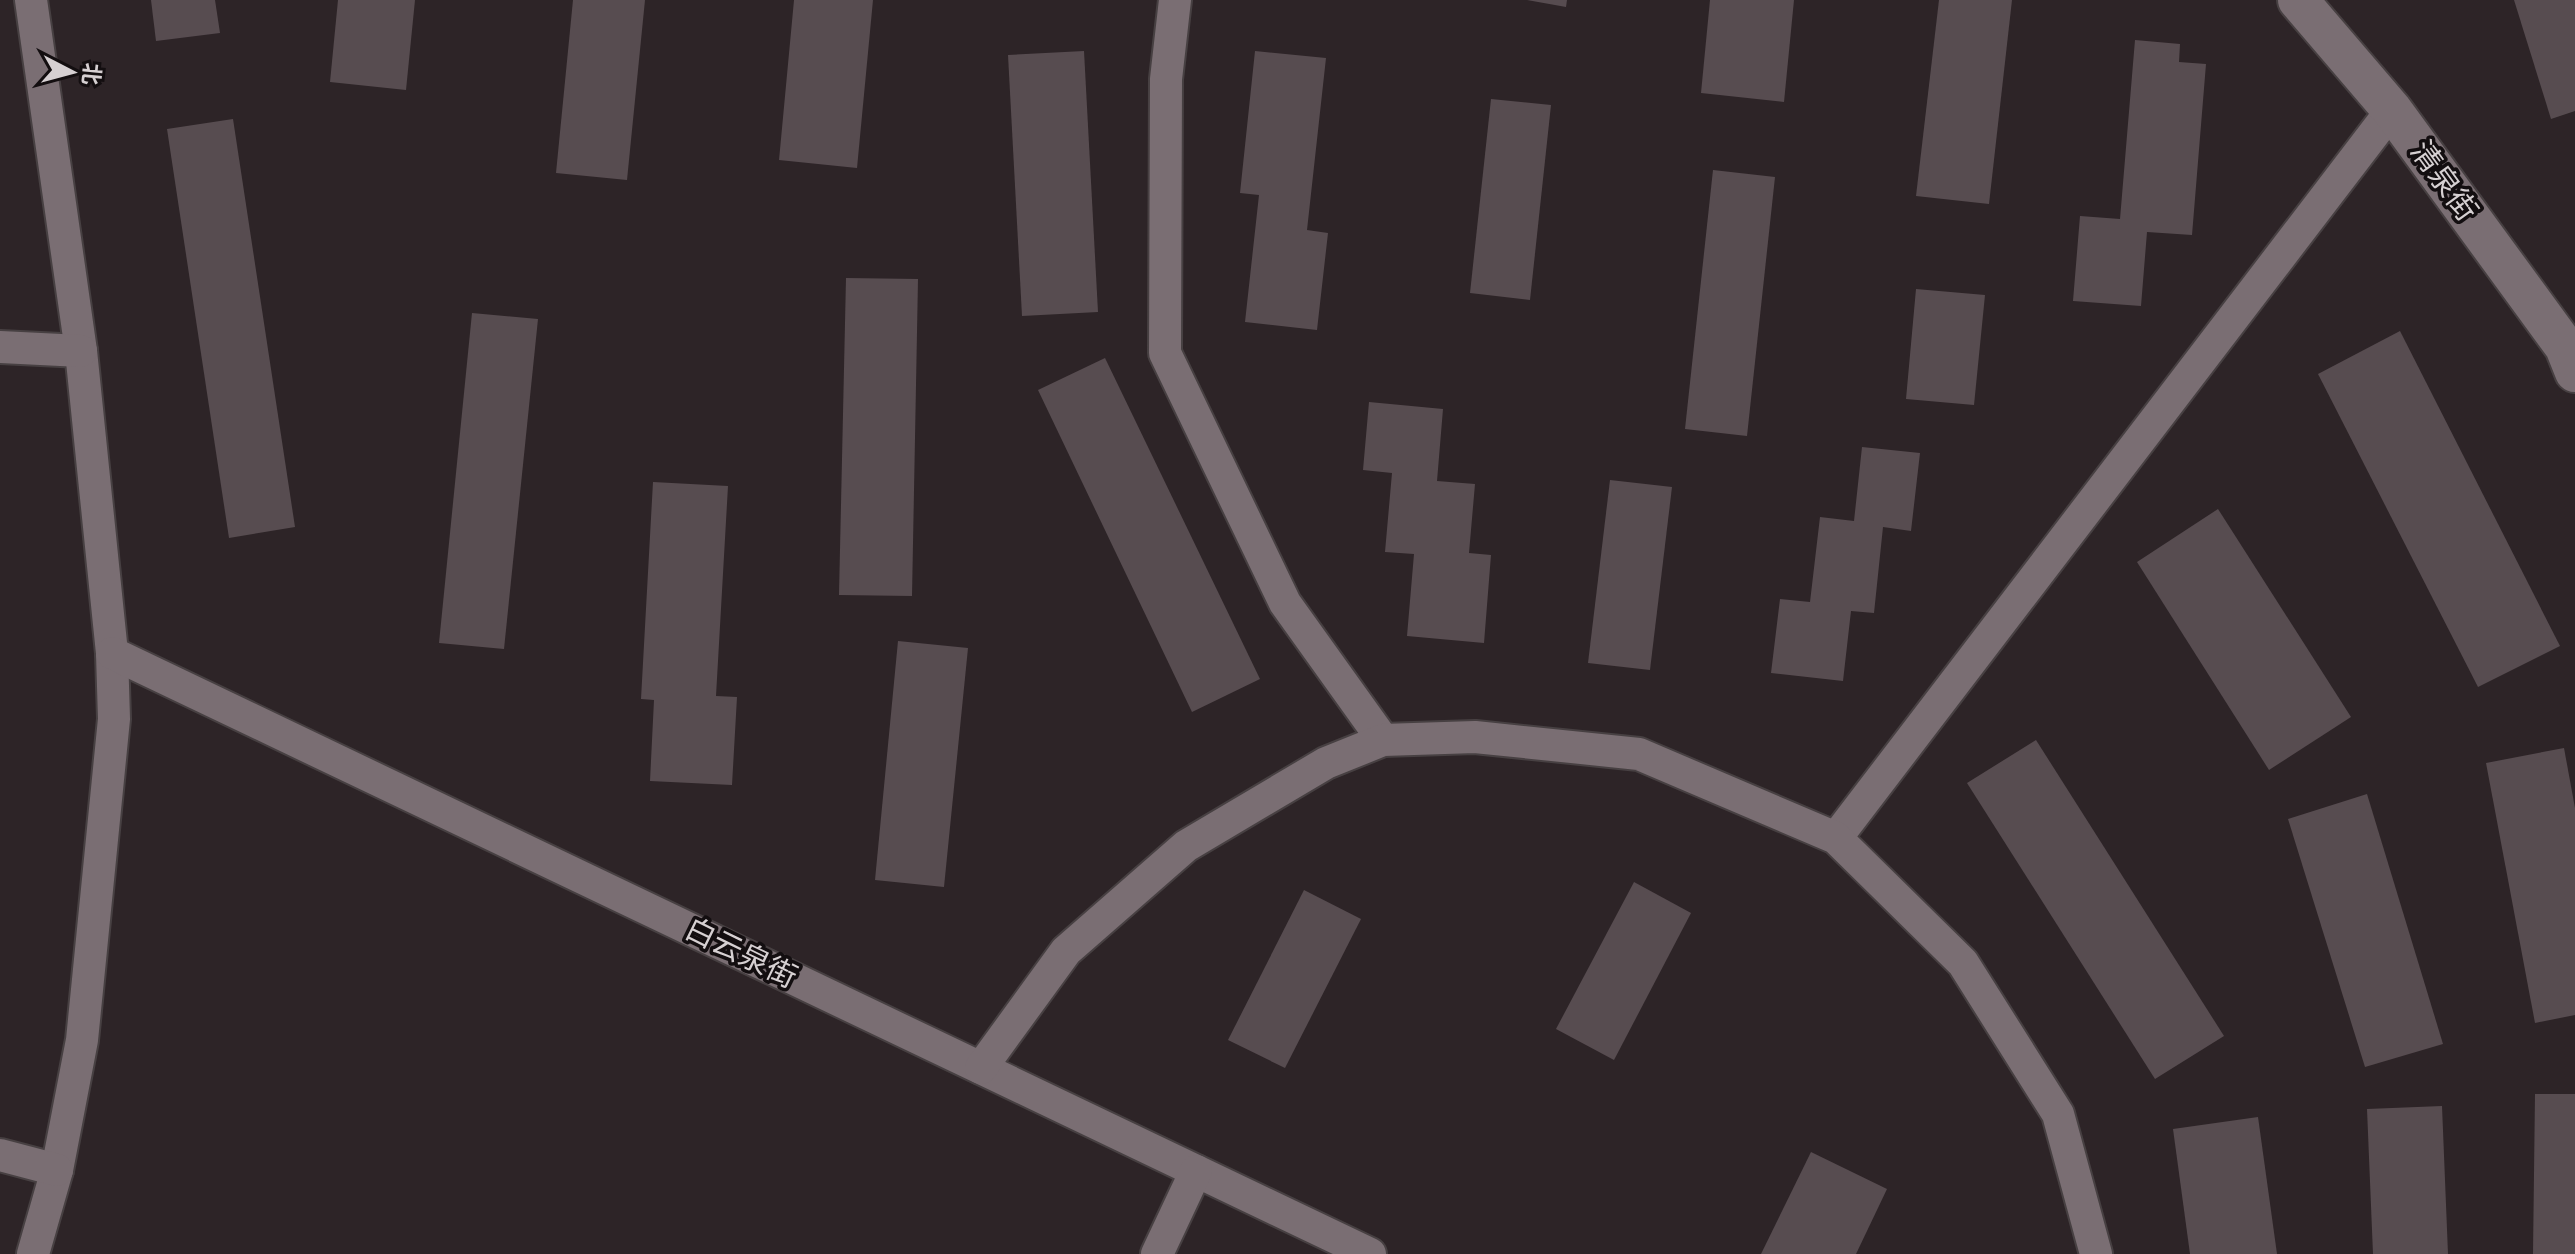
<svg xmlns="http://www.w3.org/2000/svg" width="2575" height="1254" font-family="Mulish,'Noto Sans SC',sans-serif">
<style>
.building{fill:#574c50}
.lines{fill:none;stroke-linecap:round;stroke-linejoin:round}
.minor-casing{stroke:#474042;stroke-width:36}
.tertiary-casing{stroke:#474042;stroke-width:44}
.minor{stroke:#7a6e73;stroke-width:32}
.tertiary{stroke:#7a6e73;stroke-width:40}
.labels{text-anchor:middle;stroke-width:7;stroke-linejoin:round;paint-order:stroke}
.street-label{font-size:30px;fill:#d6d0d2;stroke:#130e10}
</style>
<rect width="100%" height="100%" fill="#2d2427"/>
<!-- building -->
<g class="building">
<path d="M151,0H215L220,33L156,41Z"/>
<path d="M338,0H415L406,90L330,82Z"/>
<path d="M573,0H645L627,180L556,173Z"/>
<path d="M794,0H873L857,168L779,160Z"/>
<path d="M1527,0H1567L1566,7Z"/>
<path d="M1710,0H1794L1784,102L1701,93Z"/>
<path d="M1939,0H2012L1989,204L1916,196Z"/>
<path d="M2514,0H2575V111L2551,119Z"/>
<path d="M2135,40L2180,44L2179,62L2206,64L2192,235L2147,232L2141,306L2073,301L2080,216L2120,219Z"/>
<path d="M1084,51L1098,312L1022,316L1008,55Z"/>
<path d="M1255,51L1326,58L1307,230L1328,233L1317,330L1245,322L1259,195L1240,193Z"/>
<path d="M1491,99L1551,105L1530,300L1470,293Z"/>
<path d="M233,119L295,527L229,538L167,129Z"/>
<path d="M1713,170L1775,177L1747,436L1685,429Z"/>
<path d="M846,278L918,279L912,596L839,595Z"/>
<path d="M1916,289L1985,295L1974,405L1906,399Z"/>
<path d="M472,313L538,319L504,649L439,643Z"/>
<path d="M2400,331L2560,646L2478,687L2318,374Z"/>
<path d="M1105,358L1260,679L1192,712L1038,390Z"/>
<path d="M1369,402L1443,409L1437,481L1475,484L1469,553L1491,555L1484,643L1407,636L1414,554L1385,552L1392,473L1363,470Z"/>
<path d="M1862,447L1920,453L1911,531L1883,527L1874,613L1851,611L1843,681L1771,673L1780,599L1810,602L1820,517L1854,521Z"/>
<path d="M1610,480L1672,487L1650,670L1588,663Z"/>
<path d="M653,482L728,486L716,696L737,697L732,785L650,781L654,700L641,699Z"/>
<path d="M2218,509L2351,717L2269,770L2137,562Z"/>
<path d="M898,641L968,648L944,887L875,880Z"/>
<path d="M2036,740L2224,1036L2155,1079L1967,783Z"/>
<path d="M2564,748L2575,808V1015L2535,1023L2486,763Z"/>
<path d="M2367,794L2443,1044L2365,1067L2288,819Z"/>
<path d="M1634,882L1691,913L1614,1060L1556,1029Z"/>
<path d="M1304,890L1361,919L1285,1068L1228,1040Z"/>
<path d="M2535,1094H2575V1254H2533Z"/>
<path d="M2442,1106L2448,1254H2373L2367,1109Z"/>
<path d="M2258,1117L2277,1254H2190L2173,1129Z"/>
<path d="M1811,1152L1887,1189L1856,1254H1761Z"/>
</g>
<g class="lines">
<!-- minor casing -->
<g class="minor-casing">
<g id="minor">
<path d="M31,0L81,351L112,653L114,719L82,1040L57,1170L33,1254"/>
<path d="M1175,0L1166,79L1165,353L1285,603L1383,740"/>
<path d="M0,347L81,351"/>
<path d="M112,653L1370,1254"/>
<path d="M1836,838L2392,110"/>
<path d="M981,1068L1066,951L1186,846L1326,763L1383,740L1475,737L1639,754L1836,838L1963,963L2058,1114L2096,1254"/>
<path d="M0,1155L57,1170"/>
<path d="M1157,1254L1196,1171"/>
</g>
</g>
<!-- tertiary casing -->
<g class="tertiary-casing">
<path id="tertiary" d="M2298,0L2392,110L2565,347L2575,372"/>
</g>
<!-- minor -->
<use href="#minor" class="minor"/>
<!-- tertiary -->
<use href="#tertiary" class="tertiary"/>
</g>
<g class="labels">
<!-- street labels -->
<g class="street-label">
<text transform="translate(2444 181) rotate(54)" y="10">清泉街</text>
<text transform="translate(741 953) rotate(26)" y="10">白云泉街</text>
</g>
</g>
<!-- north arrow -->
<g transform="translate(72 72) rotate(96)" stroke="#130e10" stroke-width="6" paint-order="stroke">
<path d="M0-6L14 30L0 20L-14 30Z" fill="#d6d0d2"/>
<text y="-12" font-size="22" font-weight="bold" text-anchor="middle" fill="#d6d0d2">北</text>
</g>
</svg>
